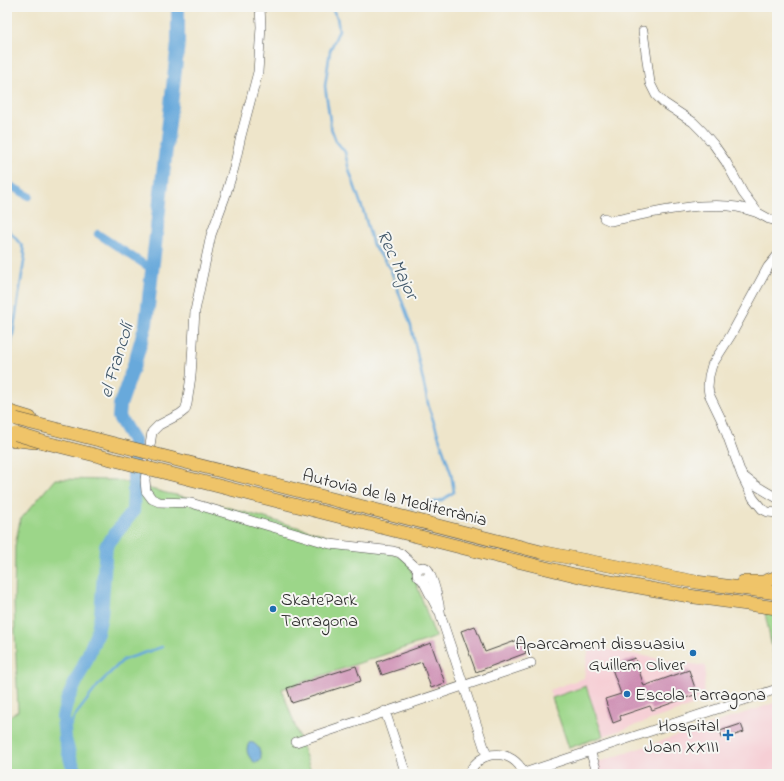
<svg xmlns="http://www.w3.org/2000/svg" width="784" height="781" font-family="'Indie Flower',sans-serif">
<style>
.built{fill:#f6cfd5}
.green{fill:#9cd689;stroke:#64805a}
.water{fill:#67a9db;stroke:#496a83}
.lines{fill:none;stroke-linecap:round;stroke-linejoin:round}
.stream{stroke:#67a9db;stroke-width:2.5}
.canal{stroke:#67a9db;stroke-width:8}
.river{stroke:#67a9db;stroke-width:14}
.building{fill:#ce8eb3}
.minor-casing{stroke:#484743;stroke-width:10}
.highway-casing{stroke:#484743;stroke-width:14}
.minor{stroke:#fff;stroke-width:9}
.highway{stroke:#efc469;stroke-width:13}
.highway-bridge-casing{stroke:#484743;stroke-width:14;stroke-linecap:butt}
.highway-bridge{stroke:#efc469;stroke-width:13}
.poi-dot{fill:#1f6fb2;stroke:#f6f6f2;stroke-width:1.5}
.labels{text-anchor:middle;stroke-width:4;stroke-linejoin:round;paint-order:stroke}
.street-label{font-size:18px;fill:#2b2b2b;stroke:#f6f6f2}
.poi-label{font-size:18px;fill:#2b2b2b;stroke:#f6f6f2;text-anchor:start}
.water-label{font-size:19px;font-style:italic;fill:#405769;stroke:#f6f6f2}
</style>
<rect width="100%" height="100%" fill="#f6f6f2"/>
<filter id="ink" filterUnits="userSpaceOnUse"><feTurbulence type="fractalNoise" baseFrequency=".025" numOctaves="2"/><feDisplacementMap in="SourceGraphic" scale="8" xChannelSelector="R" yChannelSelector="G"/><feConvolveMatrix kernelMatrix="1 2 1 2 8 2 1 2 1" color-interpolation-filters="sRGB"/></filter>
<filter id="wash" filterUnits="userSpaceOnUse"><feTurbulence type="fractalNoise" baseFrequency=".012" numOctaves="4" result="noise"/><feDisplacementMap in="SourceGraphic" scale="16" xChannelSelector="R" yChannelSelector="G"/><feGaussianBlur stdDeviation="0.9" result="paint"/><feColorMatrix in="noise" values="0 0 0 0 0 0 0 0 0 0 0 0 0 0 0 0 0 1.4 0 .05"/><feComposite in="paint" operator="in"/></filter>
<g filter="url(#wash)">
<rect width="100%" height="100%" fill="#eee5ca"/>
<!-- built -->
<g class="built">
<path d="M589,646L678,662L706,666L703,702L569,748L549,690L584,678Z"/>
<path d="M777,702V774H593L590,765Z"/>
</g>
<!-- green -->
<g class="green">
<path d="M55,479L116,480L166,493L201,500L400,556L408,560L435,636L434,638L282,689L312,774H7V718L18,711L14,603L15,546L20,520Z"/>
<path d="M765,613L777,615V673Z"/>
<path d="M586,686L603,736L569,748L552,698Z"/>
</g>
<!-- water -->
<path class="water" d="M250,742C259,744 260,751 261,759L259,762H254C248,757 244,749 250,742Z"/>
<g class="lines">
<!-- stream -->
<g class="stream">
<path d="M331,7L337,17L339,30L330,51L325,86L331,128L336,141L345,152L349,170L364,213L373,245L390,268L411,326L429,408L451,473L454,492L442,500L412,508"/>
<path d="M7,228L22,246L25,255L10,353L7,357"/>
<path d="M65,739L74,717L100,683L123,660L162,647"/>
</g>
<!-- canal -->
<g class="canal">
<path d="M7,184L29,196"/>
<path d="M98,234L153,270"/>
</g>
<!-- river -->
<path class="river" d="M77,774L71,761L65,739L63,717L67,701L87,658L97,633L101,615L106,546L133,511L134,489V442L119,417L120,405L134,365L146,324L178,43V7"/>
</g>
<g id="blocks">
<!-- building -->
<g class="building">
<path d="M475,626L485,652L521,639L526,653L476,672L461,631Z"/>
<path d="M431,643L445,683L431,688L422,662L382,675L377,662Z"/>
<path d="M635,658L644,686L689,670L697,694L652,710L650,706L620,716L621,720L613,723L605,699L621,694L611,666Z"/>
<path d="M356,666L361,681L292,703L287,688Z"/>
<path d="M741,724L744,732L723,739L720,731Z"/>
</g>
</g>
</g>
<g filter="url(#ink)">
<use href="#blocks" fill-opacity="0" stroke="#484743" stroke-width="1"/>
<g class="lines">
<!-- minor casing -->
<g class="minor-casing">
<g id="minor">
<path d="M260,7L261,27L258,72L241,136L234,168L225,197L211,235L195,311L191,376L187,404L185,410L180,414L159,425L152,432L145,480L146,491L152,499L159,502L191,503L330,544L393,551L400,553L418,569"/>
<path d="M643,31L650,83L656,95L664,103L693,122L702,131L714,145L726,162L743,193L758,213L769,219L777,221"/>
<path d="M604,218L611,221C647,214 701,201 737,207C744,208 751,211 758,213"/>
<path d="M777,256L768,267L731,335L712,365L709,376L708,387L709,394L722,421L742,476L753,498L762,509L768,512L777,513"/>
<path d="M743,476L755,485L777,498"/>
<circle cx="423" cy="573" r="6"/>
<path d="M430,574C436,587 439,602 441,617L487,756"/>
<path d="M422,579L438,610"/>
<path d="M385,711L406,774"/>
<path d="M296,742L531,663"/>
<path d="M590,751L598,774"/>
<path d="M524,773L777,689"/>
<path d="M469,774C479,748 514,748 524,774"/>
</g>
</g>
<!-- highway casing -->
<g class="highway-casing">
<g id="highway">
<path d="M7,411L30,418"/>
<path d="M7,439L35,442"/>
<path d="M154,454L541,552L696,582L777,593"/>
<path d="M151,469L492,555L583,577L695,597L777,608"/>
<path d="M743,582H763L777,577"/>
</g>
</g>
<!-- minor -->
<use href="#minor" class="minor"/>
<!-- highway -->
<use href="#highway" class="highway"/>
<!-- highway-bridge casing -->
<g class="highway-bridge-casing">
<g id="highway-bridge">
<path d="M16,419L154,454"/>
<path d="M16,434L43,442L151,469"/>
</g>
</g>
<!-- highway-bridge -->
<use href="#highway-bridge" class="highway-bridge"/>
</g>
</g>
<!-- markers -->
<g class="poi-dot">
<circle cx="273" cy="609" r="4"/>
<circle cx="693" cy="653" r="4"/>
<circle cx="627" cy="694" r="4"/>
<path d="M726 729h4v4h4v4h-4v4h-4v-4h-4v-4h4z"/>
</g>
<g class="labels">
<!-- street labels -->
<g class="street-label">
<text transform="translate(395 497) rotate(14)" y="6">Autovia de la Mediterrània</text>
</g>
<!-- poi labels -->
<g class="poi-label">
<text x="281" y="605">SkatePark<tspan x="281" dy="21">Tarragona</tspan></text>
<text x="685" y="649" text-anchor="end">Aparcament dissuasiu<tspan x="685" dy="21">Guillem Oliver</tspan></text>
<text x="635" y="700">Escola Tarragona</text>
<text x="719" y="731" text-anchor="end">Hospital<tspan x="719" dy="21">Joan XXIII</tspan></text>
</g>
<!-- water labels -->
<g class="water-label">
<text transform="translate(399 264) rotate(65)" y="7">Rec Major</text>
<text transform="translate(115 360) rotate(-73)" y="7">el Francolí</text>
</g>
</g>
<!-- margin -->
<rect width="784" height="781" fill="none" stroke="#f6f6f2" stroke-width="24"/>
</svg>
